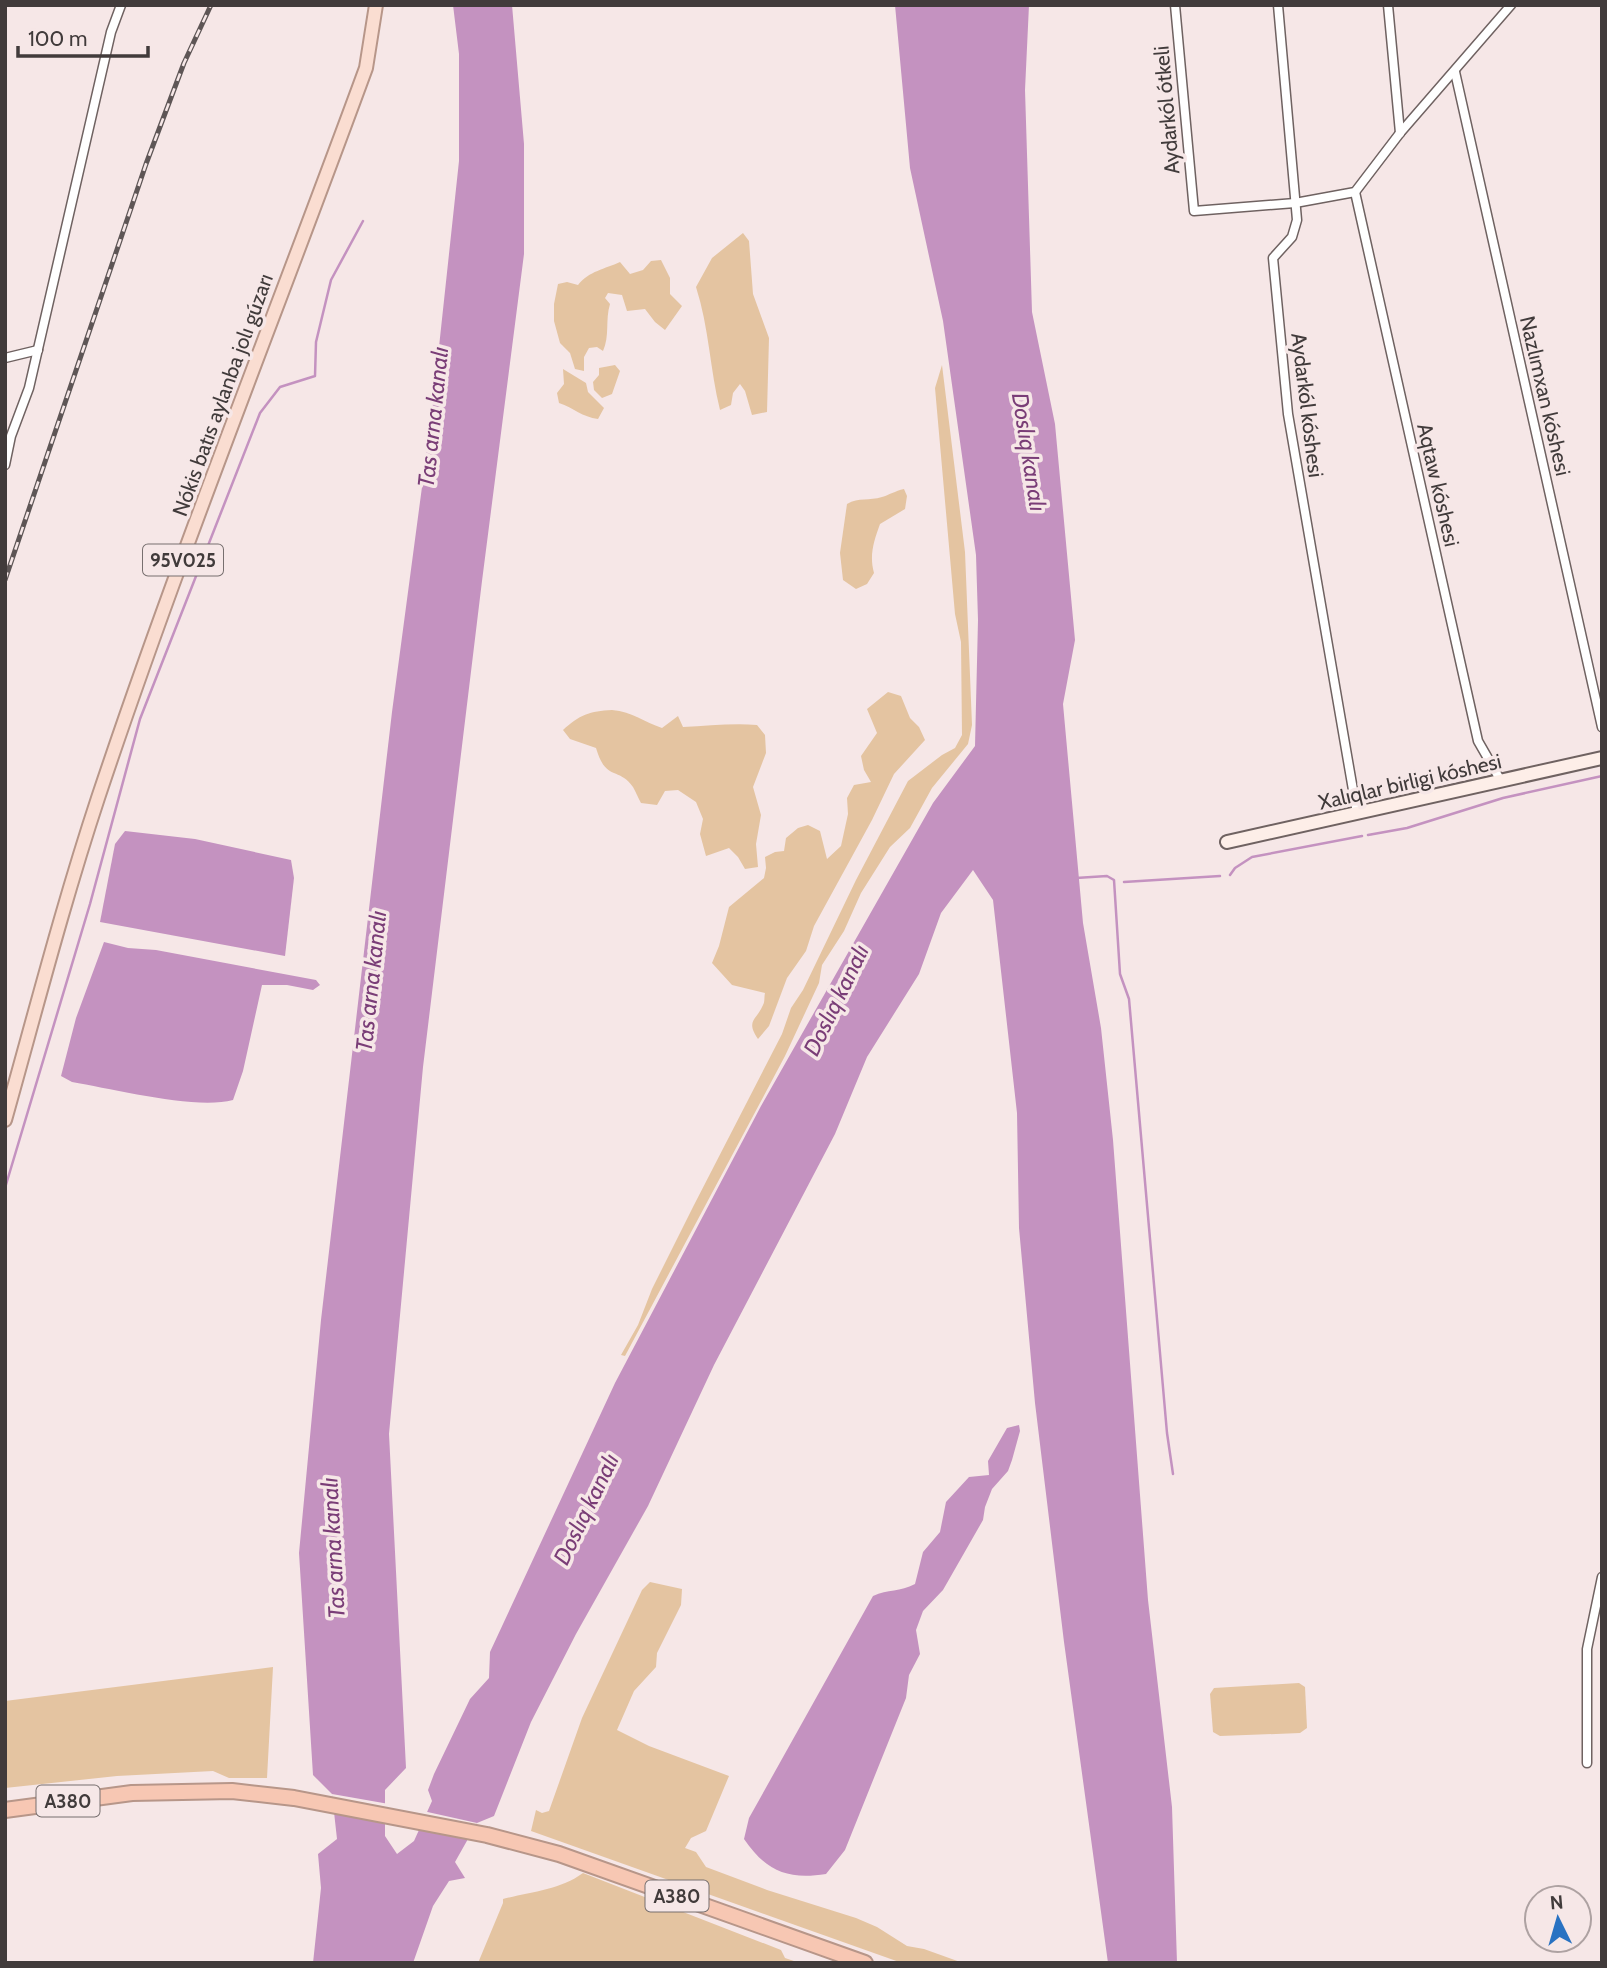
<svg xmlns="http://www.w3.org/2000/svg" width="1607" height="1968" font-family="Cabin,sans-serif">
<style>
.green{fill:#e4c4a1}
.water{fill:#c492c0}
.pier{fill:#f6e7e7}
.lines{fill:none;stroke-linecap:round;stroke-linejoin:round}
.stream{stroke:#c492c0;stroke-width:2.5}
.street-casing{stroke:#6f6261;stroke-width:11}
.secondary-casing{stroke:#6f6261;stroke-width:16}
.primary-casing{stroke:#b79689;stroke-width:16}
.highway-casing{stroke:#b79689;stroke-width:18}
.street{stroke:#fff;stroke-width:8}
.secondary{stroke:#fdeee8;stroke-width:12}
.primary{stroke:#faddd1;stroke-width:12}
.highway{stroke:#f7c7b3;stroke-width:14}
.rail-casing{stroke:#5e5656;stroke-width:5}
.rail{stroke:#f6e7e7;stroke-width:2.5;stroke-dasharray:8;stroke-linecap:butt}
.labels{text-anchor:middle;stroke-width:7;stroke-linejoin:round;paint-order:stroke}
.shield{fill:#f6e7e7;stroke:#776f6f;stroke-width:2}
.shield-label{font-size:19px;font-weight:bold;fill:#413b3b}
.street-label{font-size:21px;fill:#413b3b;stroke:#f6e7e7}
.water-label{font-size:23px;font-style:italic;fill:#7a3d77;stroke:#f6e7e7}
</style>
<rect width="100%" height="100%" fill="#f6e7e7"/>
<!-- green -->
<g class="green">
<path d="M743,233L749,241L753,294L769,338L767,412L752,415L745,391L740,384L733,393L731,405L720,410C710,370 709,327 696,287L712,258Z"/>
<path d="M661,260L670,278V294L682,306L665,330L655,322L645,309L627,311L622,295L608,293L605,298L610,304C605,320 610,336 603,351L597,347L589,348L584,357V371L575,369L570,353L560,343L554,321V304L558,284L567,282L578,285C589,271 605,269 620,262L630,274L643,270L651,261Z"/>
<path d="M615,365L620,371L612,394L602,398L594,390L593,382L599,375V368Z"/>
<path d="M942,365L965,552L972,725L968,744L932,788L910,828L890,847L861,893L844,931L822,965L819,983L785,1056L625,1356L621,1355L638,1325L652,1289L694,1205L782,1034L791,1008L803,990L856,880L908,781L942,755L955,748L962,735L961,642L955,614L935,388Z"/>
<path d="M563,369L586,383L588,392L604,408L598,419C582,417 574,408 559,403L557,393L564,384Z"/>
<path d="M904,489L907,496L905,509L880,524C874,541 869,555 874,573L867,584L856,589L843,580L840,553L847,504C859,497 869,501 882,497C889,495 895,491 904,489Z"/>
<path d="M888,692L901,696L910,718L919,727L925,740L894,774L872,820L814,926L806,951L787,978L769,1026L758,1039C745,1020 757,1020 763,1005C765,1002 764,997 765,993L732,985L712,963L719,946L729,907L764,878L766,868L765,857L775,852L784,851L786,838L798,828L808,825L820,831L827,859L841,846L848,814L847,798L854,785L871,782L864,770L861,756L877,733L867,709Z"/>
<path d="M612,710C633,712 644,722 662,728L678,716L683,727C708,726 732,723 757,725L765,735L766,753L753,787L761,815L756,844L758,867L745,869L738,857L729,848L706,856L700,834L703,819L696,802L678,790L665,791L657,805L641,803C638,798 636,792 633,787C618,766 606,782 596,748L570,739L563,730C579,715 590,711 612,710Z"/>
<path d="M650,1582L682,1589L681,1605L657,1653L656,1667L634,1691L617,1730L649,1746L729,1776L706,1831L691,1838L685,1848L696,1852L706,1867L767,1890L856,1918L877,1927L907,1946L924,1949L963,1963H902L531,1831L536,1810L542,1813L549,1811L582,1718L642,1590Z"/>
<path d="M273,1667L267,1778H229L213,1771L117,1776L5,1788V1701Z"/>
<path d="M1299,1683L1305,1687L1307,1728L1300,1733L1220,1736L1213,1732L1210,1694L1214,1688Z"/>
<path d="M583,1873L781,1950L785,1958L800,1963H478L503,1903V1899C530,1892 560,1890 583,1873Z"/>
</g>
<!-- water -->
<g class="water">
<path d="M453,5H512L524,144V254L482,581L423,1067L389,1434L406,1768L385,1790V1836L397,1854L414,1841L432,1801L428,1790L434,1774L470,1699L489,1678L490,1652L615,1383L761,1106L933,803L975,746L978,620L976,555L943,321L910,168L895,5H1029L1025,90L1032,312L1055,424L1075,640L1063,704L1083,923L1101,1028L1113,1140L1148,1600L1172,1807L1177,1963H1108L1064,1642L1035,1403L1019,1228L1017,1113L993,900L973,870L941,913L919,974L867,1057L835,1134L714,1365L648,1506L576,1634L531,1722L494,1816L477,1823L455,1862L465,1878L449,1881L433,1906L413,1963H313L321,1888L318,1854L337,1839L332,1794L313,1775L299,1553L321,1320L392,712L432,412L459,161V54Z"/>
<path d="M125,831L195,839L291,860L294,878L285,956L100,922L115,844Z"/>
<path d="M104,942L128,948L156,950L316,980L320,985L313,990L287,985H262L243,1071L233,1100C195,1110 114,1089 72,1082L61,1076L76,1018Z"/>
<path d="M1019,1425L1020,1431L1012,1460L1008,1471L992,1489L985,1507L983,1520L943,1590L923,1611L916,1630L920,1654L909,1675L906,1698L845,1850L826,1874C787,1880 766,1871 744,1839L749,1818L873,1596C888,1589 900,1592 915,1584L923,1552L940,1532L946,1502L969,1477L989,1475L988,1461L1007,1428Z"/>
</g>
<!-- pier -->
<g class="pier">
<path d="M332,1794L389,1804V1821L333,1812Z"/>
<path d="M423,1811L477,1823L469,1839L416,1827Z"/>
</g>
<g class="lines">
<!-- stream -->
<g class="stream">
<path d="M1368,835L1407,828L1503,798L1602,776"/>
<path d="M1230,875L1235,868L1252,857L1362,836"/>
<path d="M1076,878L1107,876L1114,880L1120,974L1129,999L1167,1433L1173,1474"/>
<path d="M1124,882L1220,876"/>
<path d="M5,1188L90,904L140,719L260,413L280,387L315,376L316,342L331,280L363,221"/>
</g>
<!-- street casing -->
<g class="street-casing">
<g id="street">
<path d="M1175,5L1194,211L1295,203L1355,192L1400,133L1511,5"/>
<path d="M1278,5L1297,220L1292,237L1273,258L1288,414L1357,813"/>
<path d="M1388,5L1400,133"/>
<path d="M1455,72L1602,727"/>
<path d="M1355,192L1478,741L1501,781"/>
<path d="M5,358L38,350"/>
<path d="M5,465L11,436L29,388L111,32L121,5"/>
<path d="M1587,1763V1649L1602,1577"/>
</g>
</g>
<!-- secondary casing -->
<g class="secondary-casing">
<path id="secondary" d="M1227,842L1602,758"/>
</g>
<!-- primary casing -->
<g class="primary-casing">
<path id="primary" d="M5,1120C35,1013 63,904 98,798C180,552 277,311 366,68L376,5"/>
</g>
<!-- highway casing -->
<g class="highway-casing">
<path id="highway" d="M5,1810L132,1793L232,1791L294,1798L487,1835L559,1854L865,1963"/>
</g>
<!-- street -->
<use href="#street" class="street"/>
<!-- secondary -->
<use href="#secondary" class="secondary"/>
<!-- primary -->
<use href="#primary" class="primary"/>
<!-- highway -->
<use href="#highway" class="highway"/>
<!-- rail casing -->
<g class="rail-casing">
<path id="rail" d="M5,580L146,164L184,63L211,5"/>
</g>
<!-- rail -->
<use href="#rail" class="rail"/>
</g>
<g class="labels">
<!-- shield labels -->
<g class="shield">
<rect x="143" y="544.5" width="80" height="31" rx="5"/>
<rect x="36.5" y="1785.5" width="63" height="31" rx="5"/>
<rect x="645.5" y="1880.5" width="63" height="31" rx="5"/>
</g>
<g class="shield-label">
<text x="183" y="567">95V025</text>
<text x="68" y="1808">A380</text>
<text x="677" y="1903">A380</text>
</g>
<!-- street labels -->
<g class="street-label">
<text transform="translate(1167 110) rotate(-95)" y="7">Aydarkól ótkeli</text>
<text transform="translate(223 395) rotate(-70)" y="7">Nókis batıs aylanba jolı gúzarı</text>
<text transform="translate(1545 396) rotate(77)" y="7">Nazlımxan kóshesi</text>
<text transform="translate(1307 405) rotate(83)" y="7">Aydarkól kóshesi</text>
<text transform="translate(1438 485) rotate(77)" y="7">Aqtaw kóshesi</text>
<text transform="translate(1410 782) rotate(-13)" y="7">Xalıqlar birligi kóshesi</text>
</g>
<!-- water labels -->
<g class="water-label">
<text transform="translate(433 417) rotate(-84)" y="8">Tas arna kanalı</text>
<text transform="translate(1029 452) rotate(81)" y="8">Doslıq kanalı</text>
<text transform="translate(371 981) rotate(-84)" y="8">Tas arna kanalı</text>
<text transform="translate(836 1000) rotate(-64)" y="8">Doslıq kanalı</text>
<text transform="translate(586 1509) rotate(-64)" y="8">Doslıq kanalı</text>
<text transform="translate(333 1548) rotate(-93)" y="8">Tas arna kanalı</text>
</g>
</g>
<!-- border -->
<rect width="1607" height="1968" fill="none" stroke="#413b3b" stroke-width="14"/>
<!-- north arrow -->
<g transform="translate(1558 1919) rotate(355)"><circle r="33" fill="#f6e7e7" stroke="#aea2a2" stroke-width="2"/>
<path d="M0-5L12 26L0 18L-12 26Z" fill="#2972c2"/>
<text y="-10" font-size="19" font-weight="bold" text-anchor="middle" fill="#413b3b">N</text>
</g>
<!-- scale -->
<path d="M18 46v10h130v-10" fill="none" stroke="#413b3b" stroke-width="3.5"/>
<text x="28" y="46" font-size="21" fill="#413b3b" stroke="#f6e7e7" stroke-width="5" paint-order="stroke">100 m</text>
</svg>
